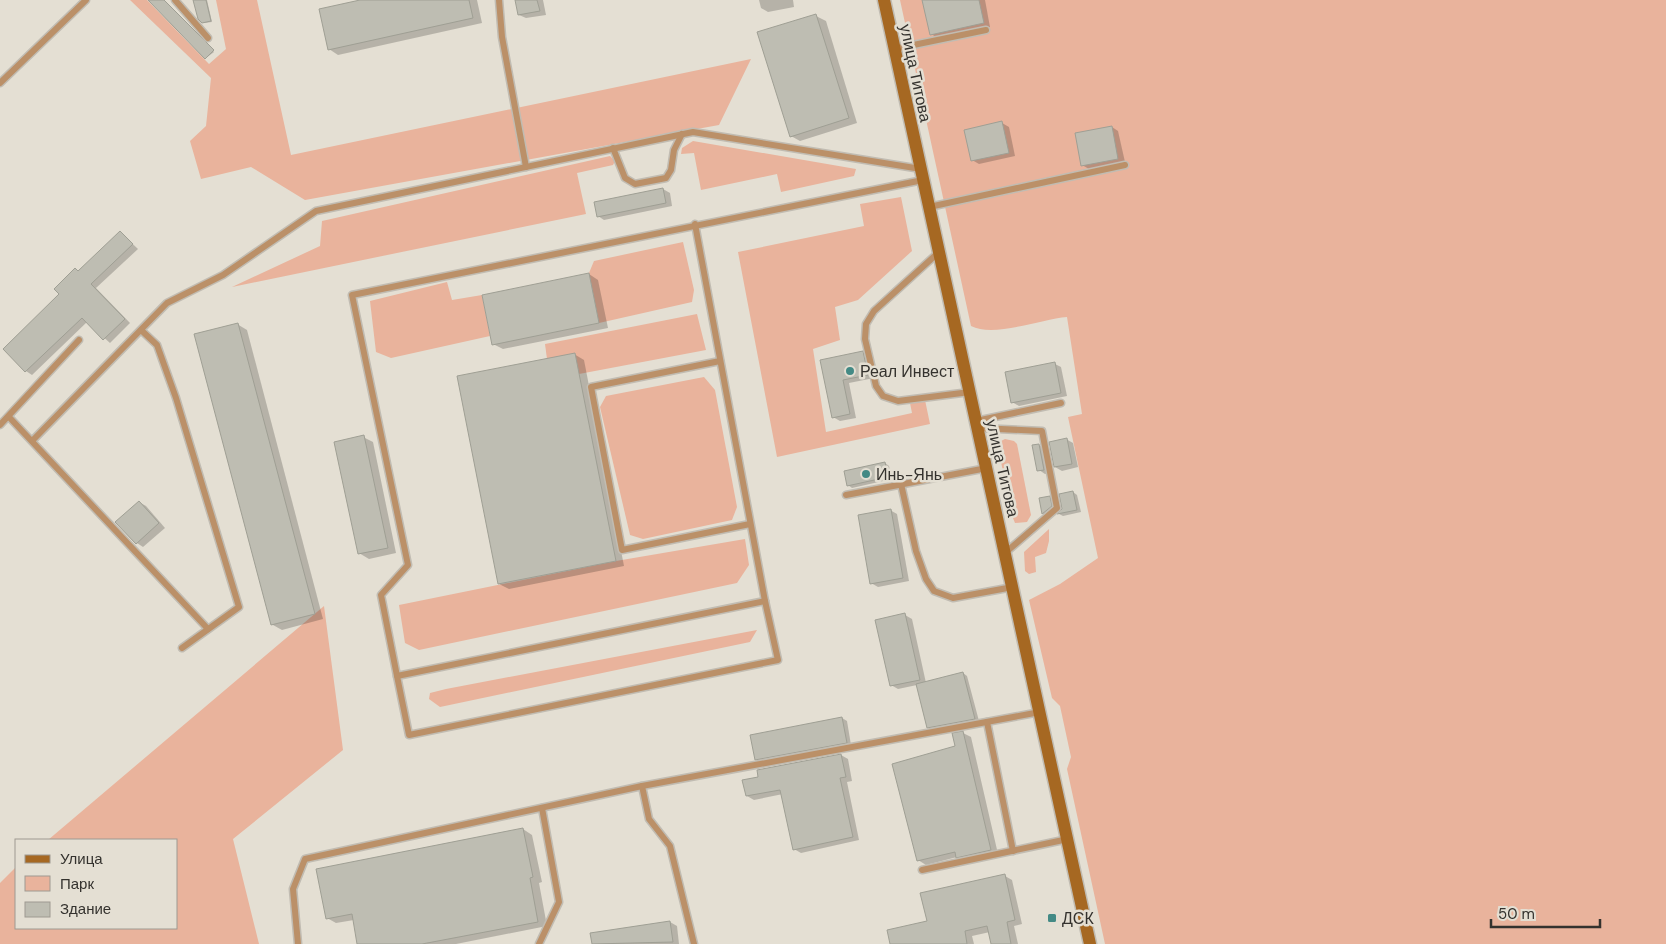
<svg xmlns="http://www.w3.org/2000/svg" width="1666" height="944" font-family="'DM Sans',sans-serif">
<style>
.green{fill:#e9b39c}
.shadow{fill:#0003}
.building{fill:#bebdb2;stroke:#9f9f94}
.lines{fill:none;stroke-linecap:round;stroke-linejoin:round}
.service-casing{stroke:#c1bcb2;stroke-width:9}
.secondary-casing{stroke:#c1bcb2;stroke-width:15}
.service{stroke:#bb9068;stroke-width:6}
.secondary{stroke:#a66822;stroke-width:12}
.poi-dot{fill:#438a85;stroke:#e4dfd3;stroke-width:2}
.labels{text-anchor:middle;stroke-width:5;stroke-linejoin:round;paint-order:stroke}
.street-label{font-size:16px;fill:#34322e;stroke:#e4dfd3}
.poi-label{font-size:16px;fill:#34322e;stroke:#e4dfd3;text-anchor:start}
</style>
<rect width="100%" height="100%" fill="#e4dfd3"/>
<!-- green -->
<g class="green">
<path d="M130,0H147L209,64L226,49L216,0H257L291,155L751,59L719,125L305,200L251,167L201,179L190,141L206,126L211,78Z"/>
<path d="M900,0H1666V944H1105L1067,769L1071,757L1060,706L1052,698L1029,600L1060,584L1098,558L1068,417L1082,414L1067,317C1041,319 994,338 971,326Z"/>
<path d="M693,141L856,169L854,176L781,192L777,174L701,190L694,153L681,154L682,148Z"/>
<path d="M610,156L615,161L613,165L577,173L586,214L232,287L320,246L322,221Z"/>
<path d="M901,197L912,251L858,300L835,307L840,340L813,349L826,432L912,413L910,403L925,400L930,424L777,457L738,252L864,226L860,204Z"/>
<path d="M683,242L694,290L692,302L599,323L589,273L594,261Z"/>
<path d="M447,282L452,300L482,295L490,336L391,358L376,352L370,301Z"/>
<path d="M697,314L706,350L579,374L547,359L545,344Z"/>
<path d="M704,377L715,390L737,507L732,520L643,539L630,535L600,407L606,396Z"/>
<path d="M1005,439L1014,441L1017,444L1031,515L1027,522L1015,523L1013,518L998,448L1001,441Z"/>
<path d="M1049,529V541L1046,553L1035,557L1036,572L1029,574L1025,571L1024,552Z"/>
<path d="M745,539L749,565L737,583L419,650L405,643L399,605L616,561Z"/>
<path d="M324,606L343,750L233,839L259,944H0V883L16,867V928H176V840H48Z"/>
<path d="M757,630L750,642L440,707L429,699L430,693L446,689Z"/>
</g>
<!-- shadow -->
<g class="shadow">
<path d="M149,0H164L214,52L206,58Z"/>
<path d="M195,0H207L212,22L203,23Z"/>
<path d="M366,0H477L482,23L338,55L329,49Z"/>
<path d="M516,0H543L546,15L526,18L519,15Z"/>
<path d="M759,0H793L794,7L768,12L761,8Z"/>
<path d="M925,0H985L990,27L938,38L931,34Z"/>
<path d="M816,16L826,21L857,123L800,141L791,136Z"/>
<path d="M1002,123L1009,127L1015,156L979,164L972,160Z"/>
<path d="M1112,127L1118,131L1125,162L1089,169L1082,165Z"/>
<path d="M663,189L670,193L672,206L604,220L598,216Z"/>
<path d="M121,233L138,249L96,288L130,323L110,343L87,322L32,375L26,371L61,295L79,272Z"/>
<path d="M589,274L598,280L608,328L503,349L493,344Z"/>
<path d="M237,324L247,330L323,619L282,630L273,625L196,335Z"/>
<path d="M863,353L869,357L874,378L849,383L856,418L840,421L833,417L822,361Z"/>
<path d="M574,354L584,360L624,566L509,589L499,584Z"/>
<path d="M1055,364L1061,367L1067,396L1019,406L1012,402Z"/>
<path d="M363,437L373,442L396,553L369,559L359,553Z"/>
<path d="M1066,439L1073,443L1078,467L1062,471L1055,467Z"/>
<path d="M1039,445L1046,449L1051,473L1045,474L1039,470Z"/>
<path d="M885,463L889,466L892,479L852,488L848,485Z"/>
<path d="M1073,492L1077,495L1081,512L1063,516L1059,514Z"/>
<path d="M1049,497L1054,500L1055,509L1047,516L1043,514L1040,499Z"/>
<path d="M139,502L146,506L165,528L143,547L137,543Z"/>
<path d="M890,510L897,514L909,581L878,587L871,583Z"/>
<path d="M905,615L912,619L926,683L963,673L967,676L979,721L932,730L928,727L917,685L898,689L891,685Z"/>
<path d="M842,718L847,721L851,745L760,762L756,759Z"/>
<path d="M963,733L971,737L998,854L965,861L957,857L926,865L918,860Z"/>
<path d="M841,755L848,759L852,781L847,782L859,840L801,853L794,849L783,794L754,800L747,796Z"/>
<path d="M523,829L532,835L542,882L539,883L547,926L456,944H359L354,920L336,923L327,918Z"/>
<path d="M1005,876L1012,880L1022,924L1014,926L1018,944H992L990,932L972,936L974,944H891Z"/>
<path d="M670,922L677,926L679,944H593L592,934Z"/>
</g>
<!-- building -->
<g class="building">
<path d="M148,0H164L214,50L205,59Z"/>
<path d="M193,0H206L211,21L202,23L198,19Z"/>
<path d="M360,0H469L473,18L328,50L319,9Z"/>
<path d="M515,0H537L540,11L518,15Z"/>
<path d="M922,0H979L984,23L930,35Z"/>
<path d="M816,14L849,118L790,137L757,32Z"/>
<path d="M1002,121L1009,153L971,161L964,130Z"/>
<path d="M1112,126L1118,159L1081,166L1075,133Z"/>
<path d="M663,188L666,203L597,217L594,202Z"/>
<path d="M120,231L133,244L91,284L125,319L103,340L82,318L25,372L3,349L59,294L54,289L75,268L78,271Z"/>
<path d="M589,273L599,323L492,345L482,295Z"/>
<path d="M238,323L315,614L271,625L194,334Z"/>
<path d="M863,351L868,375L843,380L850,414L832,418L820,360Z"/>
<path d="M575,353L616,561L498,584L457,376Z"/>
<path d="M1055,362L1061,393L1011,403L1005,372Z"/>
<path d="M364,435L388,548L358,554L334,442Z"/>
<path d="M1067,438L1072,464L1054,467L1049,442Z"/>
<path d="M1039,444L1044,470L1037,471L1032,445Z"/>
<path d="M885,462L888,477L847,486L844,471Z"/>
<path d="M1073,491L1077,510L1057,514L1062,509L1059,494Z"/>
<path d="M1050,496L1052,506L1042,514L1039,498Z"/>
<path d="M139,501L159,523L136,544L115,522Z"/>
<path d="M891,509L903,578L870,584L858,515Z"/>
<path d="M905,613L920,680L890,686L875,620Z"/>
<path d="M963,672L975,719L927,728L916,684Z"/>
<path d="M842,717L847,743L755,760L750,735Z"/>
<path d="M963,731L991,850L956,858L955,852L917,861L892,764L955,746L952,733Z"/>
<path d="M841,754L846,777L840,778L853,837L793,850L780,790L746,796L742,780L758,777L757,770Z"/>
<path d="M523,828L533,877L530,878L538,922L422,944H357L352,914L326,919L316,869Z"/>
<path d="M1005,874L1015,920L1007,922L1011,944H991L987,926L965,931L967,944H890L887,930L927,921L920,893Z"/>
<path d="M670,921L673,942L592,944L590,933Z"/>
</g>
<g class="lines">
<!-- service casing -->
<g class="service-casing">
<g id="service">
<path d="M175,0L208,38"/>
<path d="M499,0L502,37L526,167"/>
<path d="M894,49L986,30"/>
<path d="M0,83L86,0"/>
<path d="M613,148L625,178L635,184L666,178L671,170L674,150L682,134"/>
<path d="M929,207L1125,165"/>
<path d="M939,252L874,311L866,324L865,339L876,386L883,396L898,401L970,392"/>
<path d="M141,330L157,345L176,398L239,607L182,648"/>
<path d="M720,361L591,387L622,550L750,524"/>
<path d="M9,417L208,629"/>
<path d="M976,421L1061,403"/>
<path d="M0,425L79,340"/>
<path d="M978,428L1042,431L1057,508L1005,553"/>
<path d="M33,440L167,303L223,275L316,211L693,132L921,169"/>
<path d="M901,484L916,551L926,579L934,591L953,598L1013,587"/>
<path d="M846,495L987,468"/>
<path d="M765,601L397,676L381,595L408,565L352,295L923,180"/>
<path d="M397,676L409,735L778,660L765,601L695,224"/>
<path d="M987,722L1013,851"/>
<path d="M642,786L649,819L670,846L694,944"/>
<path d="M922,870L1068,839"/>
<path d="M298,944L293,889L305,859L642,786L1040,712"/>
<path d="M539,944L559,902L542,808"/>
</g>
</g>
<!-- secondary casing -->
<g class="secondary-casing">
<path id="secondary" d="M884,0L1090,944"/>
</g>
<!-- service -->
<use href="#service" class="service"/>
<!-- secondary -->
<use href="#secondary" class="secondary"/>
</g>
<!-- markers -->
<g class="poi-dot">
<circle cx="850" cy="371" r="5"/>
<circle cx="866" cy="474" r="5"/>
<rect x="1047" y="913" width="10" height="10" rx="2.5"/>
</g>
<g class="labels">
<!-- street labels -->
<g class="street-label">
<text transform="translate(916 73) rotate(78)" y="6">улица Титова</text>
<text transform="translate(1003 468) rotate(77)" y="6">улица Титова</text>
</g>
<!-- poi labels -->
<g class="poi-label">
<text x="860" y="377">Реал Инвест</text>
<text x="876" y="480">Инь-Янь</text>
<text x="1062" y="924">ДСК</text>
</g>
</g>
<!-- legend -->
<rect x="15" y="839" width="162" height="90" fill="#e4dfd3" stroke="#9e9a91"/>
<rect x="25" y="855" width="25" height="8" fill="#a66822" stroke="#9e9a91"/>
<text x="60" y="864" font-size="15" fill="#34322e">Улица</text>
<rect x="25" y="876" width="25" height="15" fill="#e9b39c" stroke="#9e9a91"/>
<text x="60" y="889" font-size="15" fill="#34322e">Парк</text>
<rect x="25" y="902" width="25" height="15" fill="#bebdb2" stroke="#9e9a91"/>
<text x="60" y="914" font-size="15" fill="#34322e">Здание</text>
<!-- scale -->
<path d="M1491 919v8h109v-8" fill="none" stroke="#34322e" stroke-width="2.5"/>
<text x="1498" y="919" font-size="15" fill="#34322e" stroke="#e4dfd3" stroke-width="4" paint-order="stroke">50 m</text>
</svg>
